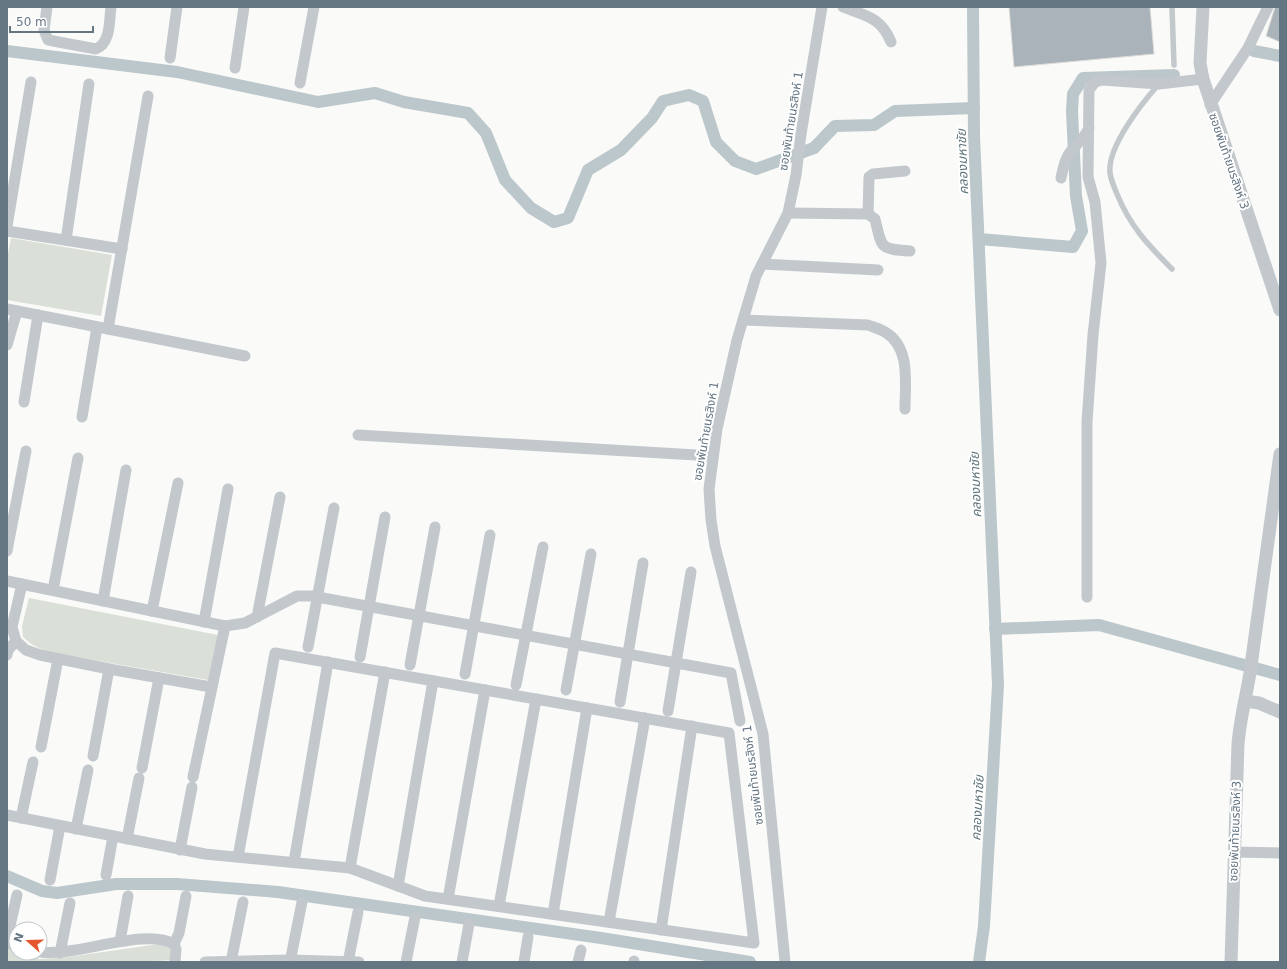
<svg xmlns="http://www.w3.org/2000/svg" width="1287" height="969" font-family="'DejaVu Sans','Noto Sans Thai',sans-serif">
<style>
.green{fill:#dadfd7}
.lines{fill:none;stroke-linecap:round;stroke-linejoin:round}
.canal{stroke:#bbc7cb;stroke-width:12}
.building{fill:#aab3b9;stroke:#dcdcda}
.service{stroke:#c3c8cc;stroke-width:5.5}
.minor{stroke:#c3c8cc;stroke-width:11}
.tertiary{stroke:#c3c8cc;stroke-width:13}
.labels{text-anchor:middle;stroke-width:4;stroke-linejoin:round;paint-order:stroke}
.street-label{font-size:12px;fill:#657683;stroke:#fff}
.water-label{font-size:13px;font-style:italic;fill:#60757c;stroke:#fff}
</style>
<rect width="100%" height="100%" fill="#fafaf8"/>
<!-- green -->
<g class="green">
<path d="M11,238L112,255L101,316L7,300V259Z"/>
<path d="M29,598L218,635L208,680L47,652L31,644L23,637L22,626Z"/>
<path d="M159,944L170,947L171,960L140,962H7V949L40,959L68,957Z"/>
</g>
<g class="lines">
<!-- canal -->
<g class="canal">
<path d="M973,7L974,136L998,685L984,926L979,962"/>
<path d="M7,51L177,72L318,102L375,93L404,102L468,113L486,133L505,180L531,208L554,222L568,218L588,170L621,150L652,118L663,101L689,95L703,101L716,142L735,161L756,169L814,148L835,126L874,125L895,111L974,108"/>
<path d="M1254,51L1280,56"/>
<path d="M979,239L1073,247L1082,231L1076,196L1072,111L1073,94L1083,78L1174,75"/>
<path d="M995,629L1099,625L1280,675"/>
<path d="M7,876L42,891L57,893L116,884H177L278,892L601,938L750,962"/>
</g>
</g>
<!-- building -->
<g class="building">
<path d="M1009,7H1150L1154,54L1014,67Z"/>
<path d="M1275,7L1280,8V42L1266,36Z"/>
</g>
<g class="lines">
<!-- service -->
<g class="service">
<path d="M1172,7L1174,65"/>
<path d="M1159,84C1142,103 1107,147 1110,173C1111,180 1114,187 1117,194C1130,226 1148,245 1172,269"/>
</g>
<!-- minor -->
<g class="minor">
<path d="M47,7L44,30L48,40L96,49C111,43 109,21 111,7"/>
<path d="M843,7C866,16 881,17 891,42"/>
<path d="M170,58L177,7"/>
<path d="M235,68L244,7"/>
<path d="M300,83L314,7"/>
<path d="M1210,105L1248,48L1268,7"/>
<path d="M1061,178C1063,169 1065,158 1071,151C1078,143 1085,137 1089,128"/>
<path d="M788,213L868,214L875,219C882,248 879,249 910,251"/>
<path d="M868,214L869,177L873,174L905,171"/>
<path d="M7,226L31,82"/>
<path d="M7,231L122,249"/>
<path d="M66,240L89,84"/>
<path d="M762,264L878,270"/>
<path d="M7,309L245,356"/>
<path d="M743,320L868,325C873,327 880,329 885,332C911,347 905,383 905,409"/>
<path d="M108,329L148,96"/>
<path d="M7,345L17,311"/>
<path d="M24,402L38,315"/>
<path d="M82,417L97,327"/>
<path d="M358,435L713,456"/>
<path d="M7,551L26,451"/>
<path d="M7,581L225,626L245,623L297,596H312L731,673L740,721"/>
<path d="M22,584L12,627L16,641L26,650L40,655L109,669L211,687"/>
<path d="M53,590L78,458"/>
<path d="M1087,597V422L1093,335L1101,263L1095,202L1088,177L1089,90L1095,82L1102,80L1159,84L1203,79"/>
<path d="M103,601L126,470"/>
<path d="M152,611L178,483"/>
<path d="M257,617L280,497"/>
<path d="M204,622L228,489"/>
<path d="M308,647L334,508"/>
<path d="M7,655L8,650L16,641"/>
<path d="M360,657L385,517"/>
<path d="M410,665L435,527"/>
<path d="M465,674L490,535"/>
<path d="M516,685L543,547"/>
<path d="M566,690L591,554"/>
<path d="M620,702L643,563"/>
<path d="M668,711L691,572"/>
<path d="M41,747L58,659"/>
<path d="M93,756L109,669"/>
<path d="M142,768L159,678"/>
<path d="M193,777L225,626"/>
<path d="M7,815L205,854L350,868L425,896L754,943L729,733L275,653L238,857"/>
<path d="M21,818L33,762"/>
<path d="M76,829L88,770"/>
<path d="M127,839L139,778"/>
<path d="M180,850L192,787"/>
<path d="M1234,852L1280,853"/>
<path d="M294,862L328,662"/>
<path d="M350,868L385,672"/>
<path d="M106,875L113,836"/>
<path d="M50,880L60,826"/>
<path d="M398,886L433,681"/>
<path d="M448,899L485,690"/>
<path d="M499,906L536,699"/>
<path d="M553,914L587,708"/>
<path d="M609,922L645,718"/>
<path d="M661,930L692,726"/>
<path d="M7,939L17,895"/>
<path d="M120,941L128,896"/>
<path d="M7,943L16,946"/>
<path d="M174,944L179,933L186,896"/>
<path d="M40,952C76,957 145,927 174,944L176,949L175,962"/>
<path d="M60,953L70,903"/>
<path d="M205,962L290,960L359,962"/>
<path d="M231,962L243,902"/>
<path d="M290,962L302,902"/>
<path d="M348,962L358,912"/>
<path d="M406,962L415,917"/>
<path d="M462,962L469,924"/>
<path d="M524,962L528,937"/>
<path d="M578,962L581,950"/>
<path d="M634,962V961"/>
<path d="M785,962L763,734L715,546L711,520L709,489L717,429L737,340L756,276L788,213L796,175L801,134L822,7"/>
</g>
<!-- tertiary -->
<g class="tertiary">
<path d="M1203,7L1200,63L1203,79L1280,310"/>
<path d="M1245,701L1259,703L1280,712"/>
<path d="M1231,962L1238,744C1240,719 1246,697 1250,673L1280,454"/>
</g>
</g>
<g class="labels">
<!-- street labels -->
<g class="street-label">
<text transform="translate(791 121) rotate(-81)" y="4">ซอยพันท้ายนรสิงห์ 1</text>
<text transform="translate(1229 161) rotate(71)" y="4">ซอยพันท้ายนรสิงห์ 3</text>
<text transform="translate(706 431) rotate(-80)" y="4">ซอยพันท้ายนรสิงห์ 1</text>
<text transform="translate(753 775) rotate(-97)" y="4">ซอยพันท้ายนรสิงห์ 1</text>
<text transform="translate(1235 831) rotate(-88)" y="4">ซอยพันท้ายนรสิงห์ 3</text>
</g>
<!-- water labels -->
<g class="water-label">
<text transform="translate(962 162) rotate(-92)" y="5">คลองมหาชัย</text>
<text transform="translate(975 485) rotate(-92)" y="5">คลองมหาชัย</text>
<text transform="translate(977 808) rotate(-87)" y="5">คลองมหาชัย</text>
</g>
</g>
<!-- border -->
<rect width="1287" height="969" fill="none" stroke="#657683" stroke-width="16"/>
<!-- north arrow -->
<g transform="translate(28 941) rotate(290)"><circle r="19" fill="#ffffff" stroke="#c1c8cd"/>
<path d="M0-3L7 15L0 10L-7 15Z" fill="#e4572e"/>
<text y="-6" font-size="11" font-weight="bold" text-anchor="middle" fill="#657683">N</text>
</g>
<!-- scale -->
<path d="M10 26v6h83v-6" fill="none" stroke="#657683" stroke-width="2"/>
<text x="16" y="26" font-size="12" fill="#657683" stroke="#ffffff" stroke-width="3" paint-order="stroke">50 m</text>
</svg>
